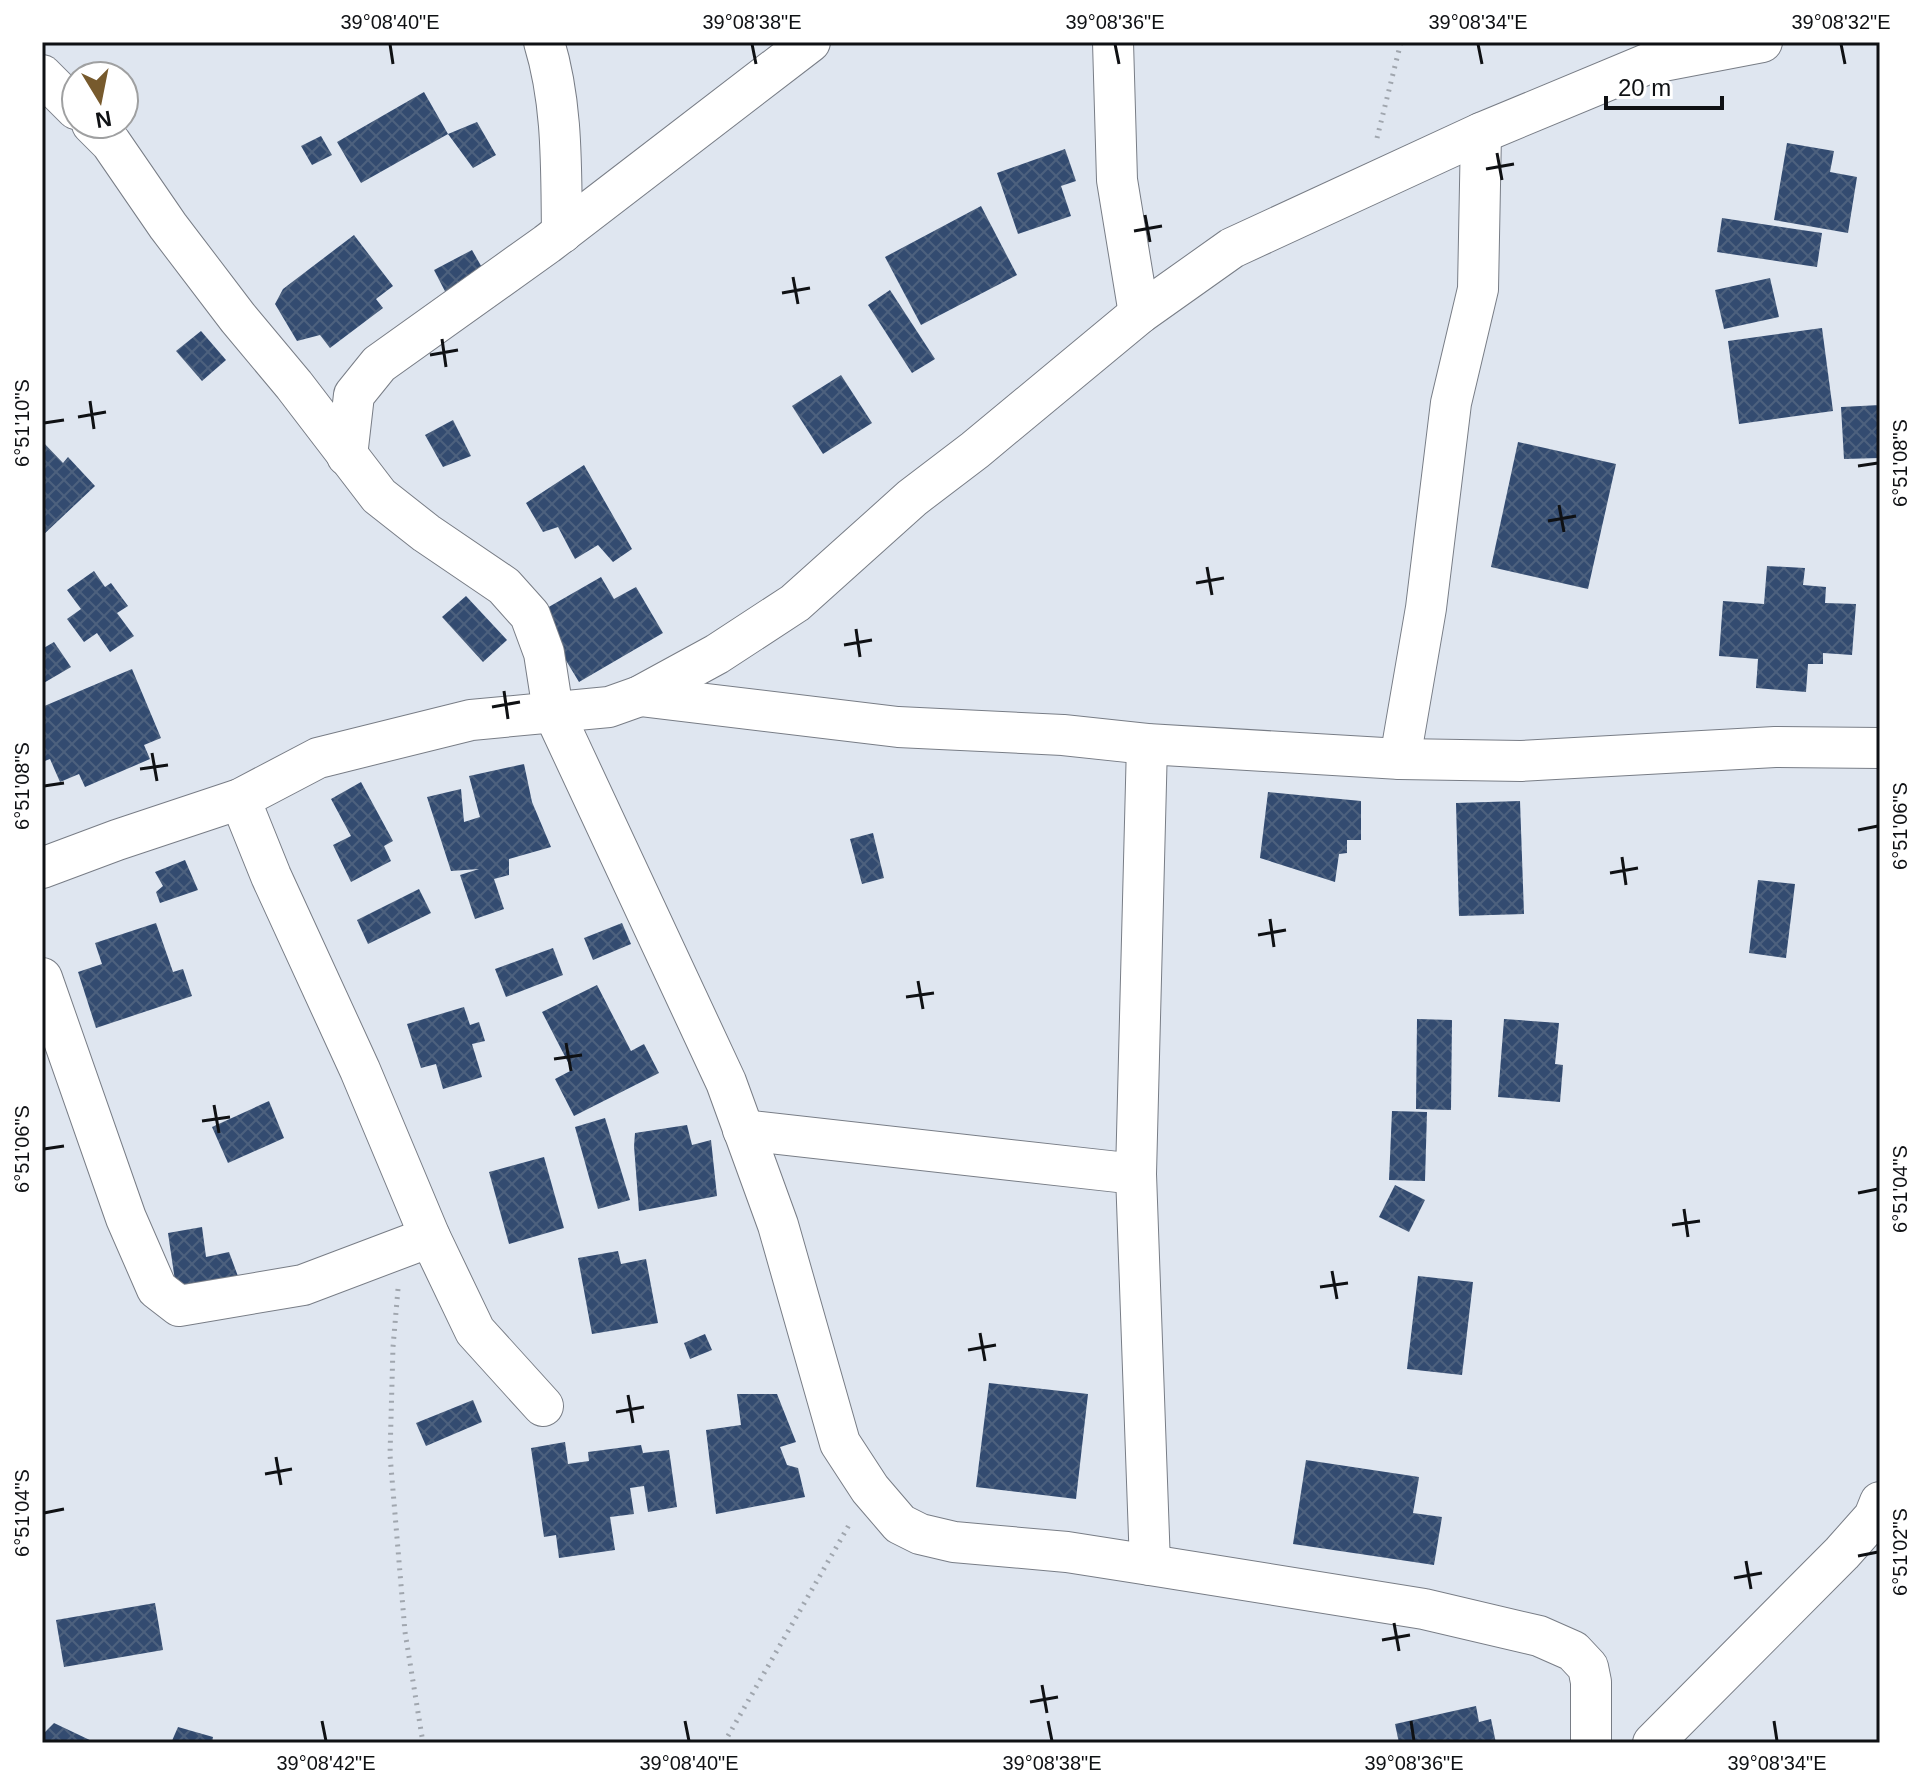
<svg xmlns="http://www.w3.org/2000/svg" width="1922" height="1785" font-family="Arial,sans-serif">
<style>
.building{fill:url(#building-cross-hatch)}
.lines{fill:none;stroke-linecap:round;stroke-linejoin:round}
.minor-casing{stroke:#787d86;stroke-width:42}
.path{stroke:#a0a6ae;stroke-width:5;stroke-dasharray:2 6;stroke-linecap:butt}
.minor{stroke:#fff;stroke-width:40}
.ticks{fill:none;stroke:#0f1114;stroke-width:3}
.neatline{fill:none;stroke:#0f1114;stroke-width:3}
.ticks-label{font-size:20px;text-anchor:middle;fill:#0f1114}
</style>
<defs>
<pattern id="building-cross-hatch" width="8" height="8" patternUnits="userSpaceOnUse" patternTransform="scale(2)"><rect width="8" height="8" fill="#334b70"/><path d="M0 0l8 8M0 8l8-8" fill="none" stroke="#4d617e"/></pattern>
</defs>
<rect width="100%" height="100%" fill="#dfe6f0"/>
<!-- building -->
<g class="building">
<path d="M424,92L448,134L477,122L496,155L473,168L448,134L361,183L337,142Z"/>
<path d="M321,136L332,155L312,165L301,146Z"/>
<path d="M1787,143L1834,151L1830,172L1857,177L1848,233L1774,220Z"/>
<path d="M1065,149L1076,181L1061,186L1071,216L1018,234L997,173Z"/>
<path d="M981,206L1017,275L921,325L885,257Z"/>
<path d="M1722,218L1822,233L1817,267L1717,252Z"/>
<path d="M354,235L393,286L376,299L383,308L330,348L320,335L297,341L275,304L283,289Z"/>
<path d="M472,250L488,278L449,299L434,270Z"/>
<path d="M1770,278L1779,317L1724,329L1715,290Z"/>
<path d="M890,290L935,359L912,373L868,305Z"/>
<path d="M1822,328L1833,411L1739,424L1728,341Z"/>
<path d="M201,331L226,360L202,381L176,351Z"/>
<path d="M841,375L872,423L823,454L792,406Z"/>
<path d="M1880,405V458L1844,459L1841,407Z"/>
<path d="M453,420L471,456L443,467L425,435Z"/>
<path d="M42,441L63,463L68,457L95,486L42,536Z"/>
<path d="M1518,442L1616,464L1588,589L1491,567Z"/>
<path d="M584,465L632,549L613,562L598,545L575,559L558,527L543,532L526,503Z"/>
<path d="M1767,566L1805,568L1803,585L1826,587L1825,603L1856,604L1852,655L1823,653V664H1808L1806,692L1756,688L1758,659L1719,656L1723,601L1764,604Z"/>
<path d="M94,571L105,587L111,583L128,606L117,613L134,636L110,652L97,633L84,642L67,619L81,609L67,590Z"/>
<path d="M601,577L614,599L636,587L663,633L579,682L556,644L533,616Z"/>
<path d="M466,596L507,640L483,662L442,617Z"/>
<path d="M54,642L71,667L42,684V649Z"/>
<path d="M132,669L161,738L144,745L150,759L85,787L79,774L60,782L50,759L42,762V707Z"/>
<path d="M524,764L532,802L551,847L509,859V875L494,879L504,909L475,919L460,875L479,869L451,871L427,797L461,789L464,822L480,817L469,776Z"/>
<path d="M361,782L393,841L384,846L391,861L351,882L333,845L351,836L331,799Z"/>
<path d="M1268,792L1361,801V840H1347V853L1339,854L1335,882L1260,858Z"/>
<path d="M1520,801L1524,914L1459,916L1456,803Z"/>
<path d="M873,833L884,878L862,884L850,839Z"/>
<path d="M185,860L198,890L160,903L156,892L163,886L155,872Z"/>
<path d="M1758,880L1795,884L1786,958L1749,953Z"/>
<path d="M419,889L431,913L368,944L357,920Z"/>
<path d="M156,923L173,972L183,969L192,996L96,1028L78,972L102,964L95,943Z"/>
<path d="M622,923L631,944L593,960L584,938Z"/>
<path d="M553,948L563,975L506,997L495,969Z"/>
<path d="M597,985L631,1051L644,1044L659,1073L574,1116L555,1079L572,1070L542,1012Z"/>
<path d="M464,1007L470,1025L479,1022L485,1041L472,1044L482,1077L443,1089L436,1064L421,1068L407,1024Z"/>
<path d="M1417,1019L1452,1020L1451,1110L1416,1109Z"/>
<path d="M1504,1019L1559,1023L1555,1064L1563,1065L1560,1102L1498,1097Z"/>
<path d="M269,1101L284,1138L228,1163L212,1127Z"/>
<path d="M1392,1111L1427,1112L1425,1181L1389,1180Z"/>
<path d="M605,1118L630,1200L598,1209L575,1127Z"/>
<path d="M687,1125L692,1145L711,1140L717,1196L639,1211L634,1146L635,1133Z"/>
<path d="M544,1157L564,1228L509,1244L489,1172Z"/>
<path d="M1395,1185L1425,1200L1409,1232L1379,1217Z"/>
<path d="M202,1227L206,1257L229,1252L242,1287L178,1301L168,1233Z"/>
<path d="M618,1251L621,1264L646,1259L658,1323L592,1334L578,1258Z"/>
<path d="M1418,1276L1473,1282L1462,1375L1407,1369Z"/>
<path d="M705,1334L712,1350L690,1359L684,1343Z"/>
<path d="M989,1383L1088,1394L1076,1499L976,1487Z"/>
<path d="M737,1394H777L796,1442L780,1447L787,1465L798,1468L805,1497L716,1514L706,1430L741,1425Z"/>
<path d="M473,1400L482,1422L426,1446L416,1423Z"/>
<path d="M565,1442L568,1464L589,1461L588,1452L641,1445L643,1453L669,1450L677,1507L648,1512L644,1486L630,1488L634,1514L610,1517L615,1550L559,1558L556,1535L544,1537L531,1448Z"/>
<path d="M1306,1460L1419,1477L1413,1513L1442,1517L1434,1565L1293,1544Z"/>
<path d="M155,1603L163,1650L64,1667L56,1620Z"/>
<path d="M1476,1706L1479,1722L1491,1719L1496,1743H1399L1395,1724Z"/>
<path d="M54,1723L96,1743H42V1735Z"/>
<path d="M178,1727L213,1737L212,1743H171Z"/>
</g>
<g class="lines">
<!-- minor casing -->
<g class="minor-casing">
<g id="minor">
<path d="M544,42C563,104 561,168 562,233"/>
<path d="M1113,42L1117,180L1139,314"/>
<path d="M42,75L76,109"/>
<path d="M92,124L111,143L168,226L238,318L294,385L379,496L426,533L504,586L530,615L544,653L553,711L726,1082L778,1225L840,1443L870,1489L900,1524L920,1534L954,1542L1067,1552L1150,1565L1424,1609L1539,1636L1573,1651L1588,1667L1591,1682V1743"/>
<path d="M347,456L354,395L379,364L547,244L810,42"/>
<path d="M640,696L898,727L1063,735L1147,744L1400,759L1521,761L1775,747L1880,748"/>
<path d="M1147,744L1136,1174L1150,1565"/>
<path d="M1400,759L1426,608L1451,403L1478,289L1481,133"/>
<path d="M240,799L271,876L360,1070L430,1237L475,1331L543,1406"/>
<path d="M42,868L117,840L240,799L318,758L471,720L609,707L640,696L717,654L795,603L912,498L975,450L1139,314L1232,248L1481,133L1647,64L1762,42"/>
<path d="M42,978L126,1218L157,1289L179,1306L303,1285L430,1237"/>
<path d="M743,1130L1136,1174"/>
<path d="M1653,1743L1842,1553L1874,1517L1880,1502"/>
</g>
</g>
<!-- path -->
<g class="path">
<path d="M1377,138L1401,42"/>
<path d="M398,1289L393,1347L390,1455L405,1632L423,1743"/>
<path d="M724,1743L849,1525"/>
</g>
<!-- minor -->
<use href="#minor" class="minor"/>
</g>
<!-- ticks -->
<path class="ticks" d="M390,44L393,64M752,44L756,64M1115,44L1119,64M1478,44L1482,64M1841,44L1845,64M1497,153L1502,180M1486,169L1514,164M1145,215L1150,242M1134,231L1162,226M793,277L798,304M782,293L810,288M442,339L446,367M430,355L458,350M90,401L94,429M78,417L106,412M44,423L64,420M1858,466L1878,463M1559,505L1564,532M1548,521L1576,516M1207,567L1212,595M1196,583L1224,578M856,629L860,657M844,645L872,640M504,691L508,719M492,707L520,702M152,753L157,781M140,769L168,765M44,786L64,783M1858,830L1878,826M1622,857L1626,885M1610,873L1638,868M1270,919L1274,947M1258,935L1286,930M918,981L923,1009M906,997L934,993M566,1043L571,1071M554,1059L582,1055M214,1105L219,1133M202,1121L230,1117M44,1149L64,1146M1858,1193L1878,1189M1684,1209L1688,1237M1672,1225L1700,1221M1332,1271L1337,1299M1320,1287L1348,1283M980,1333L985,1361M968,1350L996,1345M628,1395L633,1423M616,1412L644,1407M276,1457L281,1485M265,1474L292,1469M44,1513L64,1509M1858,1556L1878,1552M1746,1561L1751,1589M1734,1578L1762,1573M1394,1623L1399,1651M1382,1640L1410,1635M1042,1685L1047,1713M1030,1702L1058,1697M322,1721L326,1741M685,1721L689,1741M1048,1721L1052,1741M1411,1721L1414,1741M1774,1721L1777,1741"/>
<!-- border -->
<rect width="1922" height="1785" fill="none" stroke="#ffffff" stroke-width="88"/>
<!-- north arrow -->
<g transform="translate(100 100) rotate(170)"><circle r="38" fill="#ffffff" stroke="#9fa0a1" stroke-width="2"/>
<path d="M0-6L14 30L0 20L-14 30Z" fill="#775a2d"/>
<text y="-12" font-size="22" font-weight="bold" text-anchor="middle" fill="#0f1114">N</text>
</g>
<!-- scale -->
<path d="M1606 96v12h116v-12" fill="none" stroke="#0f1114" stroke-width="4"/>
<text x="1618" y="96" font-size="24" fill="#0f1114" stroke="#ffffff" stroke-width="6" paint-order="stroke">20 m</text>
<rect x="44" y="44" width="1834" height="1697" class="neatline"/>
<g class="ticks-label">
<text x="390" y="29">39°08'40"E</text>
<text x="752" y="29">39°08'38"E</text>
<text x="1115" y="29">39°08'36"E</text>
<text x="1478" y="29">39°08'34"E</text>
<text x="1841" y="29">39°08'32"E</text>
<text transform="translate(22 423) rotate(-90)" y="7">6°51'10"S</text>
<text transform="translate(1900 463) rotate(-90)" y="7">6°51'08"S</text>
<text transform="translate(22 786) rotate(-90)" y="7">6°51'08"S</text>
<text transform="translate(1900 826) rotate(-90)" y="7">6°51'06"S</text>
<text transform="translate(22 1149) rotate(-90)" y="7">6°51'06"S</text>
<text transform="translate(1900 1189) rotate(-90)" y="7">6°51'04"S</text>
<text transform="translate(22 1513) rotate(-90)" y="7">6°51'04"S</text>
<text transform="translate(1900 1552) rotate(-90)" y="7">6°51'02"S</text>
<text x="326" y="1770">39°08'42"E</text>
<text x="689" y="1770">39°08'40"E</text>
<text x="1052" y="1770">39°08'38"E</text>
<text x="1414" y="1770">39°08'36"E</text>
<text x="1777" y="1770">39°08'34"E</text>
</g>
</svg>
